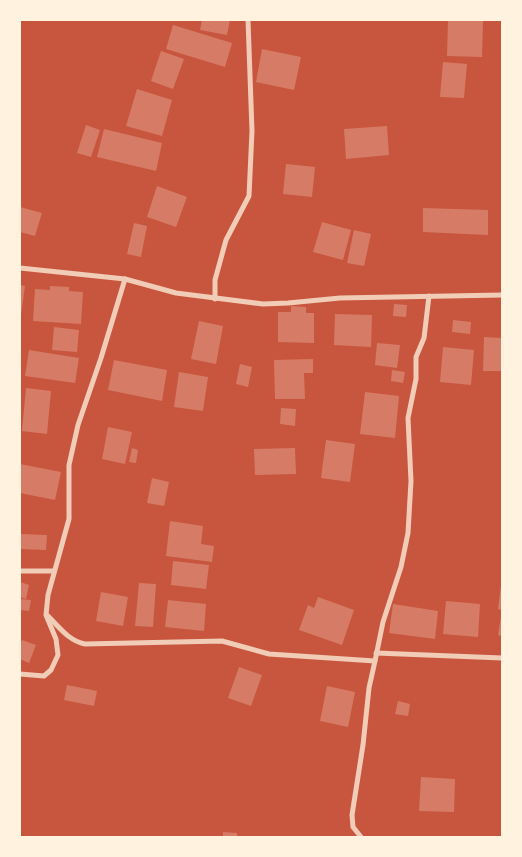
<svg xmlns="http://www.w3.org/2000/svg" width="522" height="857" font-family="Spectral,serif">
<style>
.building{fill:#d67c66}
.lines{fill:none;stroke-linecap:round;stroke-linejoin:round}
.minor{stroke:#f1ccb7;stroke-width:5}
</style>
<rect width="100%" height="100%" fill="#c8553d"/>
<!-- building -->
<g class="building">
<path d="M202,20H230L227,35L200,30Z"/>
<path d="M448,20L483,21L482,57L447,56Z"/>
<path d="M173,25L232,43L225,67L166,49Z"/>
<path d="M262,49L301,57L294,90L256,82Z"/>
<path d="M161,51L184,59L173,89L151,81Z"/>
<path d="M443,62L467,64L464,98L440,97Z"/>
<path d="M137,89L172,100L162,136L126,126Z"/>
<path d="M86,125L100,130L91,157L77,153Z"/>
<path d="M387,126L389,155L346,159L344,129Z"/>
<path d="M104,129L162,143L156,171L97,157Z"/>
<path d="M286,164L315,167L312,197L283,194Z"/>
<path d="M157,186L187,197L176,227L147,217Z"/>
<path d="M20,207L42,213L35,236L20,232Z"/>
<path d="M423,208L488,210V235L423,232Z"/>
<path d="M322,222L351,230L343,260L313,252Z"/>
<path d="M134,223L147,226L141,257L127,254Z"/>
<path d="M354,230L371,234L364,266L347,263Z"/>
<path d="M20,285L25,286L21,315H20Z"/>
<path d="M50,286L69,287V291L83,292L81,324L33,321L35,289L50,290Z"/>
<path d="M394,304L407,305L406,317L393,316Z"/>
<path d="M291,306L306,307V313H314V343L278,342V312H291Z"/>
<path d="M335,314L372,315L371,347L334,345Z"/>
<path d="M453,320L471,322L470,334L452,332Z"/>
<path d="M199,321L223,326L216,364L191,359Z"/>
<path d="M54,327L79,330L77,352L52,350Z"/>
<path d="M484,337L502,338V371H483Z"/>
<path d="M377,343L400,345L397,368L375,365Z"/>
<path d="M443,347L474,350L471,385L440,382Z"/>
<path d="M29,350L79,358L75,383L25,376Z"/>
<path d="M313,359V373H304L305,399H275L274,360Z"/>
<path d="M114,360L167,370L162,401L108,390Z"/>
<path d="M240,364L252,367L248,387L236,384Z"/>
<path d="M392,370L405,372L403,383L391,381Z"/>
<path d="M179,372L208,377L203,411L174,407Z"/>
<path d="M26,388L51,391L47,434L22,431Z"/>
<path d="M365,392L399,396L395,438L360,434Z"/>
<path d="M281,408L296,409L295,426L280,424Z"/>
<path d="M108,427L132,432L125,464L102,459Z"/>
<path d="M326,440L355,444L350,482L321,478Z"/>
<path d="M132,448L138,450L136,463L129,462Z"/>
<path d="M295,448L296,474L255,475L254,449Z"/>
<path d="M20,464L61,472L55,500L20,493Z"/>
<path d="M152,478L169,482L164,506L147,503Z"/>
<path d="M170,521L203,526L201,544L214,546L212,562L166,556Z"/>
<path d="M20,534L47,535L46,550L20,549Z"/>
<path d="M173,561L209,565L206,589L171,585Z"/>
<path d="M20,582L29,585L26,599L20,597Z"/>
<path d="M139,583L156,584L153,627L135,626Z"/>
<path d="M501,585H502V610L498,609Z"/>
<path d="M101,592L128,597L123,626L96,621Z"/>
<path d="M318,597L354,610L342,645L299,630L308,605L314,608Z"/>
<path d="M20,599L31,600L29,611L20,610Z"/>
<path d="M168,600L206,604L204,631L165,627Z"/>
<path d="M446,601L480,604L478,637L443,634Z"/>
<path d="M393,604L438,611L435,639L389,633Z"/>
<path d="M501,617H502V636L498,635Z"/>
<path d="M22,640L36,645L29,663L20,659V645Z"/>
<path d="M239,667L262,675L251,706L228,698Z"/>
<path d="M67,685L97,691L94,706L64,700Z"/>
<path d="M327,686L355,692L348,727L320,721Z"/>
<path d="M398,701L410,704L408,716L395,714Z"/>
<path d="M421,777L455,779L454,812L419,811Z"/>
<path d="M223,832L237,833V837H223Z"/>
</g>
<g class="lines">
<!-- minor -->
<g class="minor">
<path d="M20,268L125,279L176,293L263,304L288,303L340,298L502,295"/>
<path d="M215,299V280L226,240L249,196L252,131L248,20"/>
<path d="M20,571H54"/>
<path d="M48,616C59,627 69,641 85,644L222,641L269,654L375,661"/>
<path d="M376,653L502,658"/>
<path d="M20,674L44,676L51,670L58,655L56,639L46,615L48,595L69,519V465L78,425L101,358L125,279"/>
<path d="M361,837L353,827L352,815L363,745L369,688L375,661L383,622L401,567L408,533L411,481L408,418L416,379V357L424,338L429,296"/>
</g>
</g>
<!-- border -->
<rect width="522" height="857" fill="none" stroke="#fff3e0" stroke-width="42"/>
</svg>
